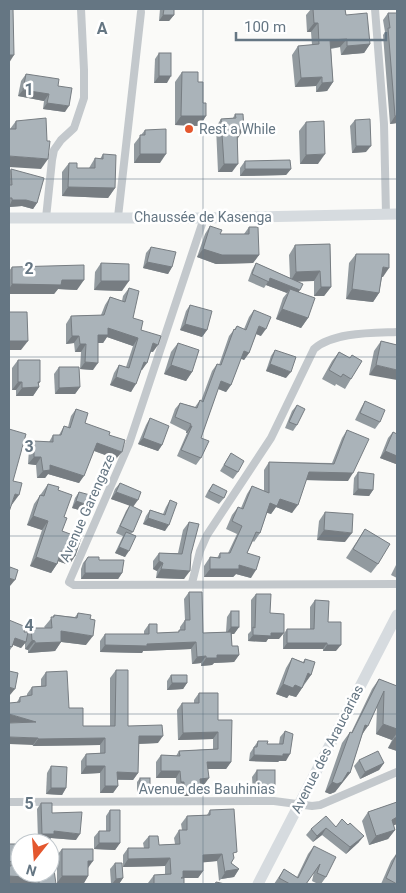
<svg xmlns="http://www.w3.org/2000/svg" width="406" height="893" font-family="Roboto,sans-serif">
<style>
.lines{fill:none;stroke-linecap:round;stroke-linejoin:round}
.street{stroke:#c3c8cc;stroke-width:8}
.secondary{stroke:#d6dbdf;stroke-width:11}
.wall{fill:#929a9f}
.shaded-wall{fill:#777d82}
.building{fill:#aab3b9;stroke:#777d82}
.grid{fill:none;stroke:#657683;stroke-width:1;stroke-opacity:0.55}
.poi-dot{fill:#e4572e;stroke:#fff;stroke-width:2}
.labels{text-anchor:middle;stroke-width:5;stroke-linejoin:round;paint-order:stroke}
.poi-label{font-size:14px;fill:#657683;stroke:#fff;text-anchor:start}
.street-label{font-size:14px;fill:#657683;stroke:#fff}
.grid-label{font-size:16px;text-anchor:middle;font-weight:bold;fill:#657683;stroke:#fff;stroke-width:5;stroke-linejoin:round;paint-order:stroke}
</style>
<rect width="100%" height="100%" fill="#fafaf8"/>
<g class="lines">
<!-- street -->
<g class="street">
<path d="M375,9L384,124L386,214"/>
<path d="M118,217L141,12"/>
<path d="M46,218L52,160L54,150L61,140L74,128L84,98V70L81,9"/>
<path d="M204,218L129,444L69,582L74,585L397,584"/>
<path d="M192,583L200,551L207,535L271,438L314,349C333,332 373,333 397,332"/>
<path d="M9,802L274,801L312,806L320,805L397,772"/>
</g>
<!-- secondary -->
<g class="secondary">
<path d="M9,218H204L397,214"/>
<path d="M258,884L397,615"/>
</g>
</g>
<!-- wall -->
<g class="wall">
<path d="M160,9H174V15L169,21H159Z"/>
<path d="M311,9H345L346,15L370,44L364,53L341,55L340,47L331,49L333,82L327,91L316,92V86L295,87L292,55L298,46L312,45L311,32H307L306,15Z"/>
<path d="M388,13H397V123L390,124L383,35L385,32L383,20Z"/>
<path d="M159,53L167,83H154L155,59Z"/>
<path d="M182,72L200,126L175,125V82Z"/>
<path d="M26,74L58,86L65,112L43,109L44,101L18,96L21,81Z"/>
<path d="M235,114L238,138L232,172H218L216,127L221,119L233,118Z"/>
<path d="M355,120L366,152L352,153L350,126Z"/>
<path d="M16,121L41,169L10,129Z"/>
<path d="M306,122L318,164H300L299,131Z"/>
<path d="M145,130L160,163H134V144Z"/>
<path d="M103,154L115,188L108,198L62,196V172L69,163L77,168H89L95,158L100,159Z"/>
<path d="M245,161L291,169L286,175L240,176V168Z"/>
<path d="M11,169L37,203L33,209L22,206L9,207V172Z"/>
<path d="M210,226L220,234H244L249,227L259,255L253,263L216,264L197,257L205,234Z"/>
<path d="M330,244L331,287L324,296H314V281H297L299,292L308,318L301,328L276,319L283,298L287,293L266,285L264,288L248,281L252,270L256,263L290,278L289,255L295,245Z"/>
<path d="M151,247L172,267L168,274L143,268L146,253Z"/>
<path d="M356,254L383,277H382L379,293L373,302L346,299L349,263Z"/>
<path d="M101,263L122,291L94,290L95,272Z"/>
<path d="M12,267L77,290L58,289L54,294H9V271Z"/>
<path d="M129,288L133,318L141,330L153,352H151L142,370H141L131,392L110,385L114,373L119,365L126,367L133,346L107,337L103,343H98L93,370L80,369L81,352H75L74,343L66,344V324L71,316L101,315L105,305L110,297L122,301L123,296Z"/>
<path d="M190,305L207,330L202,337L180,330L186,311Z"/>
<path d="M254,310L261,336L256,334L249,353L244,360L241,358L231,385L226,392L218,389L201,438V458L196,465L177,456L187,433H186V431L170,423L175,409L180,403L195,407L200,400L201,401L212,371L217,364L219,365L229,336L237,326L244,329L249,317Z"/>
<path d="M381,341L397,345L369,375L374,351Z"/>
<path d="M178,343L192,372L186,381L164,374L171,352Z"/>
<path d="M275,350L286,378L266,371L271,356Z"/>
<path d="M339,352L350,358L351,379L345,389L336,384L335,386L322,379L332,361Z"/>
<path d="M18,360L39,384V387L33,396H16V390H12V368Z"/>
<path d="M59,367L80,387L75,394H55L54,374Z"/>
<path d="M365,401L380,422L375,429L355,420L361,408Z"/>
<path d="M297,405V425L293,431L285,428L292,411Z"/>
<path d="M76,409L85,423L109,435L116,459L94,451L79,483L48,474L45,478H37L36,465L28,464L29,449L34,441L49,442L53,435H59L64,426L68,427L71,416Z"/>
<path d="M150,418L162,445L158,451L138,444L146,425Z"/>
<path d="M347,430L348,481L306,480L292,513L276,507L271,514L267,512L260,533L254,542L253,541L247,553L251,578L236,574L233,577H204V566L210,557L217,558L220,553H228L237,534L226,529L232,515L238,507L241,508L247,494L252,486L264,491V470L269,462L332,463L342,438Z"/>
<path d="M393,432L397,434V462L396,464L380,458L388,438Z"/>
<path d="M231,453L238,472L233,479L220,471Z"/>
<path d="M358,472L373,490L369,496L353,495L354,478Z"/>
<path d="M120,483L133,507V532L131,534L125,557L115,553L123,536L116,533L126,511L130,505L111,499L115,489Z"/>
<path d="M48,484L58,490L64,517L62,531L75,556L69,565L58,561L57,564L51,573L30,566L42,530L27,525L34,504Z"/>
<path d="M213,484L224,498L219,504L205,497L208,491Z"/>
<path d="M79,492L83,511L72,508L75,498Z"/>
<path d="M170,500L165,531L143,524L146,516L150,510L163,514L166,507Z"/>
<path d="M325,512L345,542L317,540L319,521Z"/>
<path d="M189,522L191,554L184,579L156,578L157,571L153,569V561L159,553H178L183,530Z"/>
<path d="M365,529L378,564L371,573L346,558Z"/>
<path d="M88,557L99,560L122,573L118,579H81V569L83,563Z"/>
<path d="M397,563V578L391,575Z"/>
<path d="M189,592L203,633L226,632L227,617L231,611L239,627L234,634H232V646L239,655L234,662L214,663L212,665L201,666V663L192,664L191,649L143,651L142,653L100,652V641L105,634H144V631L149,624L157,633L178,632L180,630V627L185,620L184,599Z"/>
<path d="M256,594L270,613L279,639H268L266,642L248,641V634L251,631V600Z"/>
<path d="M315,600L328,622L336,651H323V649H283V635L287,629H310V607Z"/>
<path d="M78,613L86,645L61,642L55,651L28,653V650L25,649V643L21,648L13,645L9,652V620L27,634L31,628H45L44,627L54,615L75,617Z"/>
<path d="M292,658L303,662L305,659L311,675L296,697L289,695L287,698L276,694L286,668Z"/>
<path d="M116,670L128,726L158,743L139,744L138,773L133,780H117L118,786L113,793H100V773L81,774V761L86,754L100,753V745L33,746L17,702L20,697L27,696V694L32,687L41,686V679L46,672L69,708L83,726H110V678Z"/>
<path d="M171,675L187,683L183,689L167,690V681Z"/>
<path d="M379,679L397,686V751L388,748L392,740L376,734L377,707L362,735L350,773L335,792L330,794L325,792L342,743L350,732L351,733L372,689Z"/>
<path d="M199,693L218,720L231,762L226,769H208L204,785H201V789L196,796H179V789H176V778H156V762L161,755L176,756L179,751L213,749V739L178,740L177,710L182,703H194V700Z"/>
<path d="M285,731L286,761H279L278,762L249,761L250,753L258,741L267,744H279L280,737Z"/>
<path d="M359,760L384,763L379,770L360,779L354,766Z"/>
<path d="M51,766L66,788L62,795L46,794L47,773Z"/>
<path d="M257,770L271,791L253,792L252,777Z"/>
<path d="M140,778L150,788L148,792H137V782Z"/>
<path d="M397,802V824L393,825L395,830L388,839L369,845L362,821L368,812Z"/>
<path d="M41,803L52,813L76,840L51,838L49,840H38L37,809Z"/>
<path d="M110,810L120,843L115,850L94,849V837L99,831H106V816Z"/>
<path d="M210,810L234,857L231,863L239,869L234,877L221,879L219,881L217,861L203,862V871L198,878H184V884H148V883L154,875L165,874V866L123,867V855L128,848H144L143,843L149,836L159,845L175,844L174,838L179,830H182L181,824L187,816L207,815Z"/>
<path d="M336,827L359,842L346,854L322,835L313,842L306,835L311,829Z"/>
<path d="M9,844L16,848L20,873H50L56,884H9Z"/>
<path d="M314,846L326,877L321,884H318L312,881L314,872L306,884H274L284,869L297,877L308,854Z"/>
<path d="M62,849L88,867V876L84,883H57V855Z"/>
<path d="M397,853V884H381L391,861Z"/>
<path d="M115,863L123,878L119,884H111L110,869Z"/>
</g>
<!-- shaded-wall -->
<g class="shaded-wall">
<path d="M163,15H174L169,21H159Z"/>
<path d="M314,23H318L311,32H307Z"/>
<path d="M347,39L340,47L324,49L330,40Z"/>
<path d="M370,44L364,53L341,55L347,46Z"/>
<path d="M9,55H14L9,63Z"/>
<path d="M159,76H171L167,83H154Z"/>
<path d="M322,77L316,86L295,87L301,78Z"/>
<path d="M333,82L327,91L316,92L322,83Z"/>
<path d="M23,90L49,94L44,101L18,96Z"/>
<path d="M47,103L69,106L65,112L43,109Z"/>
<path d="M181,116H206L200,126L175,125Z"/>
<path d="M395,116H397V123L390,124Z"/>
<path d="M244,129L238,138H231L237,130Z"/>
<path d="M356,146H371L366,152L352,153Z"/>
<path d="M140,154H166L160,163H134Z"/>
<path d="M325,154L318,164H300L306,155Z"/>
<path d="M9,156L48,159L41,169L9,167Z"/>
<path d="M224,164H238L232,172H218Z"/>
<path d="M245,169H291L286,175L240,176Z"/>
<path d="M68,187L115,188L108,198L62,196Z"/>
<path d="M12,200H26L37,203L33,209L22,206L9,207Z"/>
<path d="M203,249L259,255L253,263L216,264L197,257Z"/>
<path d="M147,262L172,267L168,274L143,268Z"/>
<path d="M383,267L389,268L383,277H376Z"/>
<path d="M320,271L314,281L290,282L296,272Z"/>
<path d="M270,278L300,290L296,296L290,289L287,293L266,285Z"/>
<path d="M62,280H84L77,290L58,289L54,294H9V289L12,284Z"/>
<path d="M101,281H129L122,291L94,290Z"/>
<path d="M321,287H331L324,296H314Z"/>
<path d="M352,289L379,293L373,302L346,299Z"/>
<path d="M282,309L308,318L301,328L276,319Z"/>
<path d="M185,324L207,330L202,337L180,330Z"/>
<path d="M259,326L266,329L261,336L254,333Z"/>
<path d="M108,328L138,338L133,346L107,337L103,343H92L98,335Z"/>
<path d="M72,336H79L74,343L66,344Z"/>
<path d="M9,341H28L21,350H9Z"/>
<path d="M153,343L158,345L153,352L148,351Z"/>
<path d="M80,344H86L81,352H75Z"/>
<path d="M244,351L249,353L244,360L239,358Z"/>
<path d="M85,362L98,363L93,370L80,369Z"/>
<path d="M144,362L147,363L142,370L138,369Z"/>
<path d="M270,364L291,372L286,378L266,371Z"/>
<path d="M171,365L192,372L186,381L164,374Z"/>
<path d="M376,365L397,370V380L369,375Z"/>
<path d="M116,377L136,384L131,392L110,385Z"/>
<path d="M221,381L231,385L226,392L216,388Z"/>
<path d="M18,382H22L16,390H12Z"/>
<path d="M38,382H40L36,387H39L33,396H16L22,388Z"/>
<path d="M80,387L75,394H55L59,388Z"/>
<path d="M190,426H192L187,433H186Z"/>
<path d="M143,438L162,445L158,451L138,444Z"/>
<path d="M97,443L122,452L116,459L92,450Z"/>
<path d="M385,451L397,456V462L396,464L380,458Z"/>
<path d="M34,457H41L36,465L28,464Z"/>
<path d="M50,465L84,476L79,483L48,474L45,478H37L43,471Z"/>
<path d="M309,472L353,473L348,481L304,480Z"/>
<path d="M358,489L373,490L369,496L353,495Z"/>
<path d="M116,492L138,500L133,507L111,499Z"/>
<path d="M15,494L19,495L11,506Z"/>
<path d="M280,499L298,505L292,513L276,507L271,514L264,512L270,503Z"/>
<path d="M76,501L88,505L83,511L72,508Z"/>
<path d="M33,516L48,521L42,530L27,525Z"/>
<path d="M148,518L169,525L165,531L143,524Z"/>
<path d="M324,530L352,533L345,542L317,540Z"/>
<path d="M119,547L129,551L125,557L115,553Z"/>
<path d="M61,551L75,556L69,565L55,560Z"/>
<path d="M36,557L57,564L51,573L30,566Z"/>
<path d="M159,561L163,563L157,571L153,569Z"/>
<path d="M239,565L256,570L251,578L236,574L233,577H204L210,569Z"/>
<path d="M161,569L190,571L184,579L156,578Z"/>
<path d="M85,573H122L118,579H81Z"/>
<path d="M9,578L15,580L10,586H9Z"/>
<path d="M231,627H239L234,634H226Z"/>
<path d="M61,631L93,636L86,645L54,641Z"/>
<path d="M271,633H284L279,639H268L266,642L248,641L253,635Z"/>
<path d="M15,638L26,642L21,648L11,644Z"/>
<path d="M32,640L35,641L28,650L25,649Z"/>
<path d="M61,642L55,651L28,653L35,643Z"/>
<path d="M196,642L191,649L143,651L142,653L100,652L105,645Z"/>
<path d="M287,643H327L323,649H283Z"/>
<path d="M327,645H341L336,651H323Z"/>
<path d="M217,655H239L234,662L214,663L212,665L201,666L206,658Z"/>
<path d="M206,656L201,663L192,664L197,657Z"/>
<path d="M308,673L311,675L304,684Z"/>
<path d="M172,683H187L183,689L167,690Z"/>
<path d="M283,684L295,685L302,688L296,697L289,695L287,698L276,694Z"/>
<path d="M9,687L15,689L10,695H9Z"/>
<path d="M9,714L36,722L9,723Z"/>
<path d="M383,724L397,729V733L392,740L376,734Z"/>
<path d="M365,725L368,726L361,736Z"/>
<path d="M218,732L213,739L178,740L183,733Z"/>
<path d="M139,736H163L158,743L134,744Z"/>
<path d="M9,737L38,738L33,745L9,744Z"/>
<path d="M395,737L397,738V751L388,748Z"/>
<path d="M105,738L100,745L33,746L38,739Z"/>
<path d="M283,754H290L286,761H279L278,762L249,761L254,755Z"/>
<path d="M207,762H231L226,769H202Z"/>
<path d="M384,763L379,770L360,779L365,772Z"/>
<path d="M86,766H105L100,773L81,774Z"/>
<path d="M161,771H180L176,778H156Z"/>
<path d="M117,772L138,773L133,780L112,779Z"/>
<path d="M348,772L350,773L335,792L330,794L325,792L332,782Z"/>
<path d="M209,778L204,785L196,786L200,779Z"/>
<path d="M181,782H184L179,789H176Z"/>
<path d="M257,785H275L271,791L253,792Z"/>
<path d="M105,786H118L113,793H100Z"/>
<path d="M51,788H66L62,795L46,794Z"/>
<path d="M140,788H150L148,792H137Z"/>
<path d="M184,789H201L196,796H179Z"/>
<path d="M397,817V824L385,829L392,820Z"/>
<path d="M326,828L322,835L313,842L317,836Z"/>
<path d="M395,830L388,839L369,845L376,836Z"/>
<path d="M54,831L80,834L76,840L51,838L49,840H38L42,834Z"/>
<path d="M364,836L359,842L346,854L350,847Z"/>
<path d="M99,843H120L115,850L94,849Z"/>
<path d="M222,854L217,861L198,863L203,855Z"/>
<path d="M170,858L165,866L123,867L128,859Z"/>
<path d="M88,861H93L88,868Z"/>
<path d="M239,869L234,877L221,879L226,871Z"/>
<path d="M183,871H203L198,878H183Z"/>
<path d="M9,876L39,878L35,884H9Z"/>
<path d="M62,876H88L84,883H57Z"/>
<path d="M123,878L119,884H112L116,879Z"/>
</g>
<!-- building -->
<g class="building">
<path d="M9,9H13L14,55H9Z"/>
<path d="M164,9H174V15H163Z"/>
<path d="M313,9H345L346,15L367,13L370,44L347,46V39L330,40L333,82L322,83V77L301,78L298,46L319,44L318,23H314Z"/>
<path d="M388,13H397V116H395L388,28H390Z"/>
<rect x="159" y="53" width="12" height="23"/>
<path d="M182,72H198V82H203V103H206V116H181Z"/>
<path d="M26,74L59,79L58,86L72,88L69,106L47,103L49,94L23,90Z"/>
<path d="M235,114H243L244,129L237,130L238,164H224L221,119L236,118Z"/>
<path d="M46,118L47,141H50L48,159L9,156V129H16V121Z"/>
<path d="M370,119L371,146H356L355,120Z"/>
<path d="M324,121L325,154L306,155V122Z"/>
<path d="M166,129V154H140V135H145V130Z"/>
<path d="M103,154L116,155L115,188L68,187L69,163H77V168H95V158L103,159Z"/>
<path d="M290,160L291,169H245V161Z"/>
<path d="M11,169L44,178L37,203L26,200H12V198H9V185H12Z"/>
<path d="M210,226L222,230L220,234H249V227H258L259,255H222L203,249Z"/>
<path d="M330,244L331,287H321L320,271L296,272L295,245Z"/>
<path d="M151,247L176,252L172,267L147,262Z"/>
<path d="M356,254H389V268L383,267L379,293L352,289Z"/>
<path d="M101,263L129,264V281H101Z"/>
<path d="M256,263L303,284L300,290L270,278L269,282L252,274Z"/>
<path d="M84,265V280H62L61,285L12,284V267Z"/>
<path d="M129,288L139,291L133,318L143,321L141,330L161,336L158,345L153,343L147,363L144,362L136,384L116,377L119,365L129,368L138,338L108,328V335H98V363L85,362L86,344H80L79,336H72L71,316L104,315L110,297L125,302Z"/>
<path d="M290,289L315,298L308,318L282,309Z"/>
<path d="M190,305L212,311L207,330L185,324Z"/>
<path d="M254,310L271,317L266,329L259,326L249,353L244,351L231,385L221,381L201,438L209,441L201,458L181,450L192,426H190L191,424L175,417L180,403L197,408L200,400L203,402L217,364L221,365L234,329L235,330L237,326L246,330Z"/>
<path d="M9,312H27L28,341H9Z"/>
<path d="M381,341L397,345V370L376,365Z"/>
<path d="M178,343L199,350L192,372L171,365Z"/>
<path d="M275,350L296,357L291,372L270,364Z"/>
<path d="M339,352L350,358L352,355L362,361L351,379L343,374L341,377L329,370Z"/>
<path d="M18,360H40V382H38L39,387L22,388V382H18Z"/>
<path d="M59,367H79L80,387L59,388Z"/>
<path d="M365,401L385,410L380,422L360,413Z"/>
<path d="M297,405L305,409L297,425L289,422Z"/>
<path d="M76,409L88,413L85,423L110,432L109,435L125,440L122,452L97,443L84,476L50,465V470L43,471L41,457H34V441L53,442V435H61L64,426L70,428Z"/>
<path d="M150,418L169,426L162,445L143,438Z"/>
<path d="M9,429L26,434L13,481L22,483L19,495L15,494L9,512Z"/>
<path d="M347,430L369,439L353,473L309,472L298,505L280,499L277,506L270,503L260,533L256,532L247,553L260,557L256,570L239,565V569H210V557L220,558V553H230L242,526L232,521L238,507L243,509L252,486L269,493V462L334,464Z"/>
<path d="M393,432L397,434V456L385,451Z"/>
<path d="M231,453L244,461L238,472L224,465Z"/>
<path d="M358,472L374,474L373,490L358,489Z"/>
<path d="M120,483L141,492L138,500L116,492Z"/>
<path d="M48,484L59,487L58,490L72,495L64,517L67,518L62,531L81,538L75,556L61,551L57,564L36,557L48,521L33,516L40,495L44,496Z"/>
<path d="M213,484L227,491L224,498L209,491Z"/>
<path d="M79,492L90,495L88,505L76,501Z"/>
<path d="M170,500L177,503L169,525L148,518L150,510L165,515Z"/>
<path d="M130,505L142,511L133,532L120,526Z"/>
<path d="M325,512L353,514L352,533L324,530Z"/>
<path d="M189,522L199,524L191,554L190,571L161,569L163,563L159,561V553L182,554Z"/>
<path d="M365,529L390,544L378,564L353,549Z"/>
<path d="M126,532L136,536L129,551L119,547Z"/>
<path d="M88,557H99V560H124L122,573H85V562Z"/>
<path d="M10,567L18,570L15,580L9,578V572Z"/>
<path d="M189,592H202L203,633L231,632L232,646H238L239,655H217V658H206V656L197,657L196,642L147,644V646L105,645V634H149V624H157V633L179,632V630H185V620H190Z"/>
<path d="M256,594H271L270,613L284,614V633H271V636L253,635V627L255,628Z"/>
<path d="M315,600L329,601L328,622H341V645H327V643H287V629H314Z"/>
<rect x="231" y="611" width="8" height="16"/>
<path d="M78,613L91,615L90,619L95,620L93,636L61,631V642L35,643V641L32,640L31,628H52L51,617H54V615L77,618Z"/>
<path d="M9,620L26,627L24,632H28L26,642L15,638L12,647L9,646Z"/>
<path d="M292,658L304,663L305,659L315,662L311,675L308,673L302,688L295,685L293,688L283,684Z"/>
<path d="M116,670H128V726L162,725L163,736H139L138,773L117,772L118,786H105V766H86V754L105,753V738L38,739V738L9,737V723L36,722L9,714V703L20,702V697L32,695V687L46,686V672L67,671L69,708H83V726H115Z"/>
<path d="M9,671L18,673L15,689L9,687Z"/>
<path d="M171,675H187V683H172Z"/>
<path d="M379,679L397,686V729L383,724L384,691L368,726L365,725L350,773L348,772L342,782L337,784L332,782L350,732L352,733Z"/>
<path d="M199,693H218V720H232L231,762H207L209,778L200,779L201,789H184V782H181L180,771H161V755L180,756L179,751L218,749V732L183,733L182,703H199Z"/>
<path d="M285,731L293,734L290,754H283V756L254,755V747H257L258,741H268L267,744H283Z"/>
<path d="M378,751L384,763L365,772L359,760Z"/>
<path d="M51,766L67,767L66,788H51Z"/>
<rect x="257" y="770" width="18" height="15"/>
<rect x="140" y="778" width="10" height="10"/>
<path d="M397,802V817L392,820L395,830L376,836L368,812Z"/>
<path d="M41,803H52V813L82,812L80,834L54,831V834H42Z"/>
<path d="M234,809L237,852L233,853L234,858L231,863L239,869L226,871L225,873L222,854L203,855V871H183V877L181,878H184V884H154V875L171,874L170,858L128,859V848H149V836H158L159,845L180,844L179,830H187V816L210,815V810Z"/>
<path d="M110,810H120V843H99V831H110Z"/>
<path d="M326,816L336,827L342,819L348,825L350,823L364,836L350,847L326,828L317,836L311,829Z"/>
<path d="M9,844H16V848H20V873H50V870H54L56,884H39V878L9,876V880V866H11L12,862L9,861Z"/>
<path d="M314,846L336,857L326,877L317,873L320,864L306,884H290L279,878L284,869L298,878Z"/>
<path d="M62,849H93V861H88V876H62Z"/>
<path d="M397,853V884L386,878Z"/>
<path d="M115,863H122L123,878L116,879Z"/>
<path d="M216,882L225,884H215Z"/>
</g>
<!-- grid -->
<path class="grid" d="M203,9V884M9,179H397M9,357H397M9,536H397M9,714H397"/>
<!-- markers -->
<circle class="poi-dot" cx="189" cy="129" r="5"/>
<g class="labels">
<!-- poi labels -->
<g class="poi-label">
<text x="199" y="134">Rest a While</text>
</g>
<!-- street labels -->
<g class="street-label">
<text x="203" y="222">Chaussée de Kasenga</text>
<text transform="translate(87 508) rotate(-66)" y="5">Avenue Garengaze</text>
<text transform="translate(327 749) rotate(-63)" y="5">Avenue des Araucarias</text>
<text x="207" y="794">Avenue des Bauhinias</text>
</g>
</g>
<g class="grid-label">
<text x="102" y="34">A</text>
<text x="29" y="95">1</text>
<text x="29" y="274">2</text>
<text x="29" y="452">3</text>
<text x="29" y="631">4</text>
<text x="29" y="809">5</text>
</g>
<!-- border -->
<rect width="406" height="893" fill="none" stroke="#657683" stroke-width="20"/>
<!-- north arrow -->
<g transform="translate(35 858) rotate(197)"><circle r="24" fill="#ffffff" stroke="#c1c8cd"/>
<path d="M0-4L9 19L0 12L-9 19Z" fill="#e4572e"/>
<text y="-8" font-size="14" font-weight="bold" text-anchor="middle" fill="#657683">N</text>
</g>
<!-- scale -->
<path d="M236 32v8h150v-8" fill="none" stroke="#657683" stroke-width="2.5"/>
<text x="244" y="32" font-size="15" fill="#657683" stroke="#ffffff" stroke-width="4" paint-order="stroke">100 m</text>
</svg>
